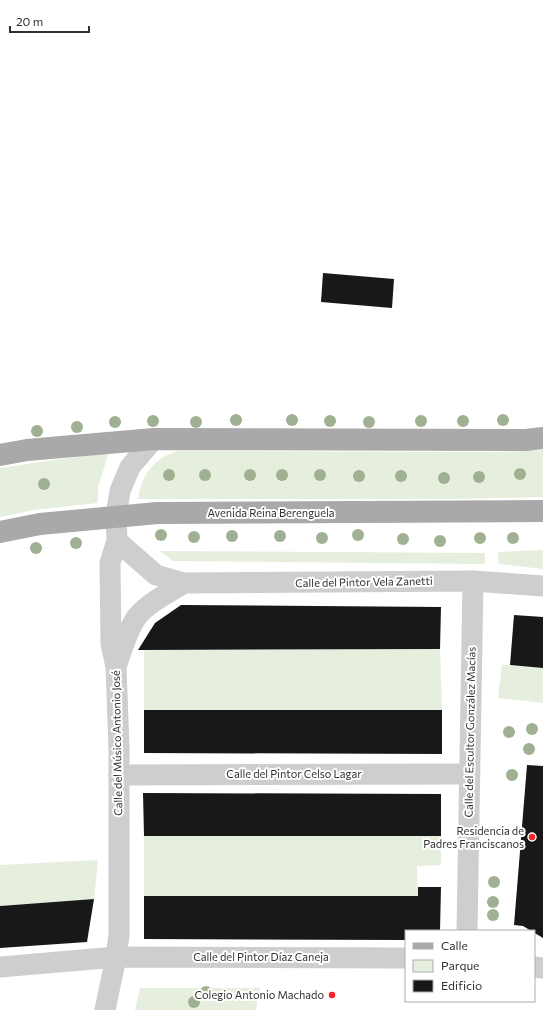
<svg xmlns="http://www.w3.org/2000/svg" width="543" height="1010" font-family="Commissioner,sans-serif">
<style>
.green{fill:#e6efde}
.building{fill:#181818}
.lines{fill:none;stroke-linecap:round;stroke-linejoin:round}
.minor{stroke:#cecece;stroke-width:21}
.primary{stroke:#a9a9a9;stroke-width:22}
.tree{fill:#9fb192}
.poi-dot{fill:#f7232b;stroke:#fff;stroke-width:1.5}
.labels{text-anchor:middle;stroke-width:4;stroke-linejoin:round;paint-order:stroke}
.street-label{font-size:11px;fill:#313131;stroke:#fff}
.poi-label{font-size:11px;fill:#313131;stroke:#fff;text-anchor:end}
</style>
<rect width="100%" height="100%" fill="#fff"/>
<!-- green -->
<g class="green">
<path d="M543,450V497L458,499H138C142,475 153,458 178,451L498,452Z"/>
<path d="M109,452L98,487V503L34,510L0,517V468Z"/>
<path d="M543,550V569L499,564L498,552Z"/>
<path d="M160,551L485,553V564L173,561Z"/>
<path d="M440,649L442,710H144V650Z"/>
<path d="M502,665L543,668V703L498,698Z"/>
<path d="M144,836H441V865L417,866L418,896H144Z"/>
<path d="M98,860L94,899L0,906V865Z"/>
<path d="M140,988H260L256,1010H135Z"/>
</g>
<!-- building -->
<g class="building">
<path d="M323,273L394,279L392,308L321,302Z"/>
<path d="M181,605L441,607L440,649L138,650L155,623Z"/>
<path d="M514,615L543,617V668L510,665Z"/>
<path d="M144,710H442V754L144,753Z"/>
<path d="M527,765L543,766V938L523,926L514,925Z"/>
<path d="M143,793L441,794V836H144Z"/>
<path d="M418,887H441L440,931H406V940L144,939V896H418Z"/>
<path d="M94,899L87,942L0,948V906Z"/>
</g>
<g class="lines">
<!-- minor -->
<g class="minor">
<path d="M117,541L156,575L184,583"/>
<path d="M117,664C122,649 127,632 136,618C147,603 169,593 184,583L473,581L543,586"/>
<path d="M119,775L470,774"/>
<path d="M467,931L473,581"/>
<path d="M0,967L116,957L406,958"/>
<path d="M534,967L543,968"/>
<path d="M105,1010L116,957L119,935V747L116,667L111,643L110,563L117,541L116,516L120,491L130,467L154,439"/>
</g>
<!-- primary -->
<g class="primary">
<path d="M0,455L27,450L154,439L526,440L543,438"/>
<path d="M0,532L40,524L157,513L543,511"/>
</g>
</g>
<!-- trees -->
<g class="tree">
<circle cx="236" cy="420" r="6"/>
<circle cx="292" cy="420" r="6"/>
<circle cx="503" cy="420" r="6"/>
<circle cx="153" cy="421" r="6"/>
<circle cx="330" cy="421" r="6"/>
<circle cx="421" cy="421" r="6"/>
<circle cx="463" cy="421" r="6"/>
<circle cx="115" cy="422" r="6"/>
<circle cx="196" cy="422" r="6"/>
<circle cx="369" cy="422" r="6"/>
<circle cx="77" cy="427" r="6"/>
<circle cx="37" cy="431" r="6"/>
<circle cx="520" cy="474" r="6"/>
<circle cx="169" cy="475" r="6"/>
<circle cx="205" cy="475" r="6"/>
<circle cx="250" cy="475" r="6"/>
<circle cx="282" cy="475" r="6"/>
<circle cx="320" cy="475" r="6"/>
<circle cx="359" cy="476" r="6"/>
<circle cx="401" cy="476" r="6"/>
<circle cx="479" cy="477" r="6"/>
<circle cx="444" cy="478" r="6"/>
<circle cx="44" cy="484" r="6"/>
<circle cx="161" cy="535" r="6"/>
<circle cx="358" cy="535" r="6"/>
<circle cx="232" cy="536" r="6"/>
<circle cx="280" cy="536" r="6"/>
<circle cx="194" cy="537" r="6"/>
<circle cx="322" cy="538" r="6"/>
<circle cx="480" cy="538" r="6"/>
<circle cx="513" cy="538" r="6"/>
<circle cx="403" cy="539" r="6"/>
<circle cx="440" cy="541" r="6"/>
<circle cx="76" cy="543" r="6"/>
<circle cx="36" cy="548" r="6"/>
<circle cx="532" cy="729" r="6"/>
<circle cx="509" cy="732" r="6"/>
<circle cx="529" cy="749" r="6"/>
<circle cx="512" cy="775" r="6"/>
<circle cx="494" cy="882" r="6"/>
<circle cx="493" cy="902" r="6"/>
<circle cx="493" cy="915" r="6"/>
<circle cx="206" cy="992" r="6"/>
<circle cx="194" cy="1002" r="6"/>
</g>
<!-- markers -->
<g class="poi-dot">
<circle cx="532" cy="837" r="4"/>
<circle cx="332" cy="995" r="4"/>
</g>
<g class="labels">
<!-- street labels -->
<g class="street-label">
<text x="271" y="517">Avenida Reina Berenguela</text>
<text transform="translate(364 582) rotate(-1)" y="4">Calle del Pintor Vela Zanetti</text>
<text transform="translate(470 732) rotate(-89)" y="4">Calle del Escultor González Macías</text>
<text transform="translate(117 743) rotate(-91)" y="4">Calle del Músico Antonio José</text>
<text x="294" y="778">Calle del Pintor Celso Lagar</text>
<text x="261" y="961">Calle del Pintor Díaz Caneja</text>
</g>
<!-- poi labels -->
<g class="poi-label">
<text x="524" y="835">Residencia de<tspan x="524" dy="13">Padres Franciscanos</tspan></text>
<text x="324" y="999">Colegio Antonio Machado</text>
</g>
</g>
<!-- legend -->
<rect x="405" y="930" width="130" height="72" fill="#ffffff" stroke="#adadad"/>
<rect x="413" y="943" width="20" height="6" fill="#a9a9a9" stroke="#adadad"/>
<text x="441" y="950" font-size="12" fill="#313131">Calle</text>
<rect x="413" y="960" width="20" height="12" fill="#e6efde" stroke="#adadad"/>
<text x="441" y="970" font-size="12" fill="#313131">Parque</text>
<rect x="413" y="980" width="20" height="12" fill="#181818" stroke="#adadad"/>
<text x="441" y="990" font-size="12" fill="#313131">Edificio</text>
<!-- scale -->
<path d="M10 26v6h79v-6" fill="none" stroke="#313131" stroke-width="2"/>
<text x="16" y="26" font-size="12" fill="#313131" stroke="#ffffff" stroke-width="3" paint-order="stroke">20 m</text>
</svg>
